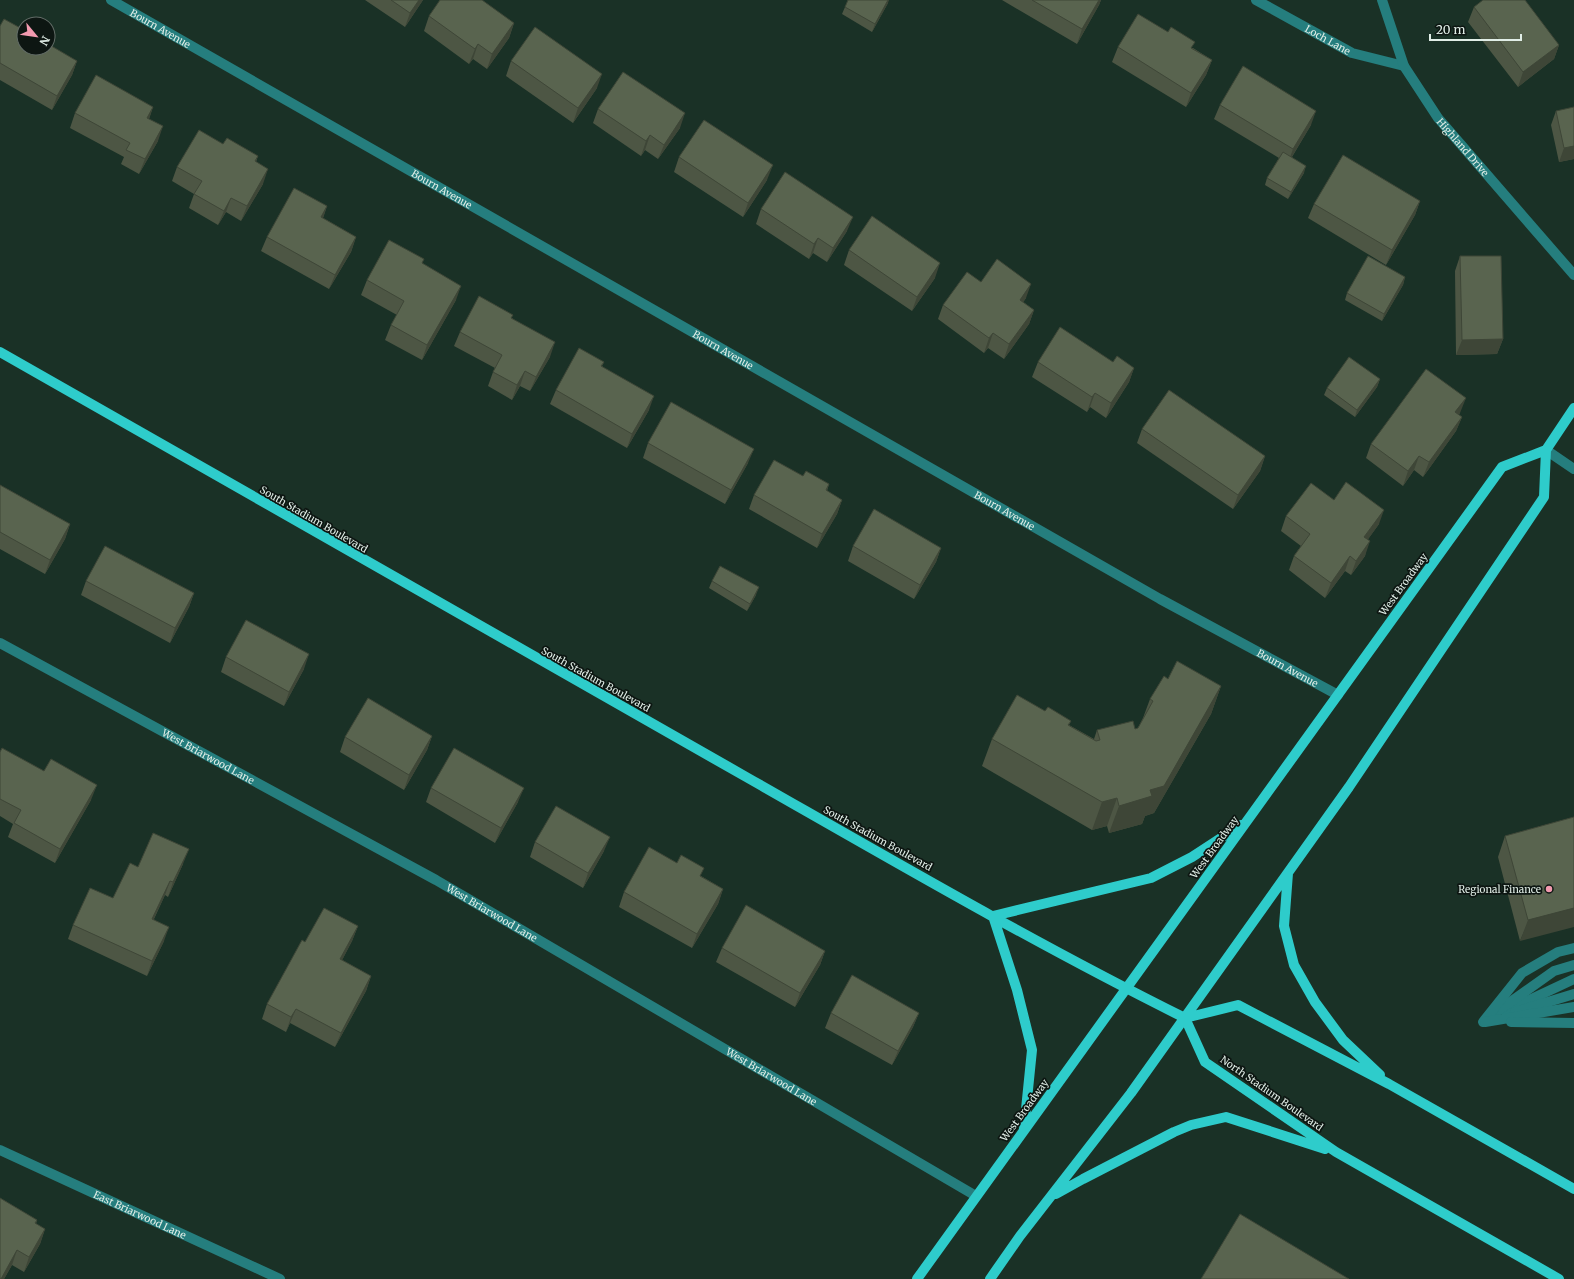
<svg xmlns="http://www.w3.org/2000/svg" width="1574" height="1279" viewBox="0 0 1574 1279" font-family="Merriweather,serif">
	<rect width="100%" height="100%" fill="#1a3126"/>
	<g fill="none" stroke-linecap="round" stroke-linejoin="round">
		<g stroke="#257e7e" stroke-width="10">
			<path id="s1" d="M111,0L1160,599L1338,695"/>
			<path id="s2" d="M1256,0L1352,53L1404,66"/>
			<path id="s3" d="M1382,0L1404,66L1438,118L1574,275"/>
			<path d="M1546,450L1574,469"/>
			<path id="s4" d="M0,643L436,880L976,1196"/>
			<path d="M1506,1011L1574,979"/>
			<path d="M1515,1012L1574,994"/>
			<path d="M1492,1015L1554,971L1574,965"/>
			<path d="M1483,1022L1522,973L1558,952L1574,948"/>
			<path d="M1485,1022L1574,1007"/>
			<path d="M1511,1022L1574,1023"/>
			<path id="s5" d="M0,1150L280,1279"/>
		</g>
		<path stroke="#2ecccb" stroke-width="10" d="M0,352C249,495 498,638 748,778C892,860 1036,944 1185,1018
			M1288,873L1284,926L1294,965L1315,1002L1343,1040L1380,1075
			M993,916L1151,878L1192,857L1241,825
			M993,916L1017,990L1032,1050L1024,1129
			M1185,1018L1205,1062L1336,1152L1559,1279
			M1185,1018L1238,1005L1389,1084L1574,1189
			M1056,1194L1083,1179L1174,1132L1191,1125L1226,1117L1325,1149
			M917,1279L1502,467L1546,450
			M990,1279L1020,1236L1131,1093L1349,787L1441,650L1544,497L1546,450L1574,408"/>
	</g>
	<path fill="#4d5644" d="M365,0H423L405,27Z
		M1002,0H1101L1099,5L1077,44Z
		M888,3L872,32L842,14L845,7Z
		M1474,7L1559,45L1554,59L1518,87L1468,22Z
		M429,16L514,23L509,38L487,69L473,59L469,64L424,31Z
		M0,26L77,61L72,75L52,110L0,80Z
		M1118,47L1193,48L1212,60L1206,75L1186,107L1112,62Z
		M511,61L597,88L573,123L506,76Z
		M1220,105L1311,125L1292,157L1304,173L1288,199L1265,185L1267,178L1279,158L1214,119Z
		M153,107L149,119L158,141L139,174L121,164L124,157L70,128L75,113Z
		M598,109L680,128L658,159L645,150L641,156L593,123Z
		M1556,111L1574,159L1559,162L1551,125Z
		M223,144L258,156L256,162L263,184L241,221L226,212L218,225L189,208L194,194L172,181L177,167Z
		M679,157L767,180L743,217L674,172Z
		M1420,201L1415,215L1386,265L1308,218L1314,204Z
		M327,206L323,218L356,237L351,252L329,289L261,251L267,237Z
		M761,209L847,231L827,262L813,253L809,259L756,224Z
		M849,250L935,278L912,311L844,265Z
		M1460,256L1503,339L1497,354L1456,355L1455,271Z
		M422,264L456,300L422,360L385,340L391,325L397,315L361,295L367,280Z
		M1405,277L1403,285L1382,321L1345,300L1347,293Z
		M981,282L1026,298L1023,302L1034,310L1029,324L1004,359L988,348L984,353L938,319L943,305Z
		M512,318L550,357L530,391L520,386L512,400L488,386L493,372L495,368L454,346L460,332Z
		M604,362L602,366L649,410L627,448L550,404L556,390Z
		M1038,362H1113L1134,368L1129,382L1106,418L1090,407L1087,412L1032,377Z
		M1380,379L1377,387L1355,417L1324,395L1327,388Z
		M1460,413L1459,415L1462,417L1456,431L1423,477L1414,470L1403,486L1366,458L1371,444Z
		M1142,429L1265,456L1260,471L1233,509L1137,443Z
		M648,443L748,463L725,504L643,458Z
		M803,476L829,484L827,491L842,500L837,514L817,548L749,509L754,495Z
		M0,485L70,524L65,539L45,574L0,549Z
		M1334,500L1379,524L1368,539L1365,556L1351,575L1345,571L1325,598L1289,570L1294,556L1301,546L1281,531L1286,516Z
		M853,546L941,548L936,562L914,599L848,561Z
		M86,581L194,593L189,607L170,643L81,595Z
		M712,581L756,595L747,611L709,588Z
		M226,657L304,669L284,706L221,672Z
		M1168,679L1221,686L1211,714L1154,813L1145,816L1142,824L1109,833L1107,826L1092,830L982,766L992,739L1045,711L1071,721L1069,725L1094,739L1097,730L1135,729L1138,728L1143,718L1150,699Z
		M432,736L427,750L404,790L340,752L345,737Z
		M0,752L91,800L55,863L8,837L13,824L0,816Z
		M431,788L518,802L495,843L426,802Z
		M1574,817L1520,941L1498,857L1505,836Z
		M535,842L604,851L583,888L530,857Z
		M183,864L168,897L165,895L154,919L164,941L147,976L68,939L73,925L113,898L138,867Z
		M701,876L723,889L718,904L692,948L619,907L624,892Z
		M358,926L352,941L342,960L371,976L366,991L335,1047L290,1023L286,1032L262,1019L267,1004L305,942Z
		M722,948L825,951L820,965L795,1007L716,962Z
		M831,1013H919L913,1027L892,1065L825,1028Z
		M0,1198L37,1220L36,1224L45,1229L40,1244L24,1272L12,1265L4,1279H0Z"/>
	<path fill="#3e4637" d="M419,0H423L405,27L410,13Z
		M888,0H889L888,3L872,32L875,24Z
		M1099,0H1101L1099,5L1077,44L1082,29Z
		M514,23L509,38L487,69L492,54Z
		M478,44L473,59L469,64L475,49Z
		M1559,45L1554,59L1518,87L1523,72Z
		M1212,60L1206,75L1186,107L1191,93Z
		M77,61L72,75L52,110L57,96Z
		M602,74L597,88L573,123L578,108Z
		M153,107L148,122L147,118Z
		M1316,111L1311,125L1288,163L1293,149Z
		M685,113L680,128L658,159L664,145Z
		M163,126L158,141L139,174L145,159Z
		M650,135L645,150L641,156L646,141Z
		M1574,146V159L1559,162L1564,148Z
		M773,165L767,180L743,217L748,203Z
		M1306,166L1304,173L1288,199L1291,192Z
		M268,169L263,184L241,221L247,206Z
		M231,198L226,212L218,225L224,211Z
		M1420,201L1415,215L1386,265L1392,250Z
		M327,206L322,221L321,217Z
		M853,217L847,231L827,262L833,248Z
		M356,237L351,252L329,289L335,275Z
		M818,238L813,253L809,259L814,244Z
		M940,263L935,278L912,311L917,297Z
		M1405,277L1403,285L1382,321L1384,314Z
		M1031,284L1026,298L1015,315L1020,300Z
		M461,286L456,300L422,360L427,345Z
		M1034,310L1029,324L1004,359L1009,344Z
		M993,333L988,348L984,353L989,338Z
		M1503,339L1497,354L1456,355L1462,340Z
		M555,342L550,357L530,391L536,377Z
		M1134,368L1129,382L1106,418L1111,403Z
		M525,371L520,386L512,400L517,385Z
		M1380,379L1377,387L1355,417L1357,410Z
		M1095,393L1090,407L1087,412L1092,397Z
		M654,396L649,410L627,448L632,434Z
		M1466,398L1460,413L1450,426L1455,412Z
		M1462,417L1456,431L1423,477L1429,462Z
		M754,449L748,463L725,504L731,490Z
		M1265,456L1260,471L1233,509L1238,495Z
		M1419,456L1414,470L1403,486L1408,471Z
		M842,500L837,514L817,548L822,534Z
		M1384,510L1379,524L1359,552L1364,537Z
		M70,524L65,539L45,574L50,560Z
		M1370,541L1365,556L1351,575L1356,561Z
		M941,548L936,562L914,599L920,585Z
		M1350,556L1345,571L1325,598L1331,583Z
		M759,587L756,595L747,611L750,604Z
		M194,593L189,607L170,643L175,628Z
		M309,654L304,669L284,706L289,692Z
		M1221,686L1211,714L1154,813L1145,816L1142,824L1109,833L1119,806L1150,790Z
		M432,736L427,750L404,790L409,775Z
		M97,785L91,800L55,863L60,849Z
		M524,788L518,802L495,843L501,828Z
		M1117,798L1107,826L1092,830L1102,802Z
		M610,837L604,851L583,888L588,873Z
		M189,849L183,864L168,897L173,882Z
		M170,881L165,895L147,933L152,919Z
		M723,889L718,904L692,948L697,934Z
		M1574,908V927L1520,941L1528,920Z
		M358,926L352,941L335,974L340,959Z
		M169,927L164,941L147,976L152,961Z
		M825,951L820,965L795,1007L800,993Z
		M371,976L366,991L335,1047L341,1033Z
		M296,1009L290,1023L286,1032L291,1017Z
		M919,1013L913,1027L892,1065L898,1051Z
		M45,1229L40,1244L24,1272L29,1257Z
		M17,1250L12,1265L4,1279H1Z"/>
	<path fill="#59644f" stroke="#3e4637" d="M391,0H419L410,13Z
		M440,0H482L514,23L492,54L478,44L475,49L429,16Z
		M848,0H888L875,24L845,7Z
		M1032,0H1099L1082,29Z
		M1483,0H1525L1559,45L1523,72L1474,7Z
		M1138,14L1168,32L1171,27L1195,42L1191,48L1212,60L1191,93L1118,47Z
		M4,19L24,30V48H48V44L77,61L57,96L0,63V26Z
		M535,27L602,74L578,108L511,61Z
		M1243,66L1316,111L1293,149L1220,105Z
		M623,72L685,113L664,145L650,135L646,141L598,109Z
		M96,75L153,107L147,118L163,126L145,159L126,150L130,143L75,113Z
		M1574,107V146L1564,148L1556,111Z
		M704,120L773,165L748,203L679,157Z
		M199,130L223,144L227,138L258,156L255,161L268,169L247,206L231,198L224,211L194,194L202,181L177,167Z
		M1283,152L1306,166L1291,192L1267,178Z
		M1343,155L1420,201L1392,250L1314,204Z
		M785,172L853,217L833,248L818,238L814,244L761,209Z
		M294,188L327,206L321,217L356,237L335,275L267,237Z
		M872,216L940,263L917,297L849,250Z
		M389,240L424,259L422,263L461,286L427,345L391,325L404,301L367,280Z
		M1368,256L1405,277L1384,314L1347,293Z
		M1460,256H1501L1503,339L1462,340Z
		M997,259L1031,284L1020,300L1034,310L1009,344L993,333L989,338L943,305L967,272L981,282Z
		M479,296L513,315L511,318L555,342L536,377L525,371L517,385L493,372L502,355L460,332Z
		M1060,327L1113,362L1117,356L1134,368L1111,403L1095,393L1092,397L1038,362Z
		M579,348L604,362L601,366L654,396L632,434L556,390Z
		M1349,357L1380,379L1357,410L1327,388Z
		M1426,369L1466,398L1455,412L1462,417L1429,462L1419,456L1408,471L1371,444Z
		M1169,390L1265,456L1238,495L1142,429Z
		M671,402L754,449L731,490L648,443Z
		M774,460L803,476L806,471L829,484L826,490L842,500L822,534L754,495Z
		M1346,482L1384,510L1364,537L1370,541L1356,561L1350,556L1331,583L1294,556L1310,534L1286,516L1311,483L1334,500Z
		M0,485L70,524L50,560L0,532Z
		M874,509L941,548L920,585L853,546Z
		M105,546L194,593L175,628L86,581Z
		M720,566L759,587L750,604L712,581Z
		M246,620L309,654L289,692L226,657Z
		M1177,661L1221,686L1164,786L1150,790L1152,796L1119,806L1117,798L1102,802L992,739L1017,695L1045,711L1048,707L1071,721L1068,725L1096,741L1100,740L1097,730L1133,721L1135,729L1138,728L1153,701L1150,699L1164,676L1168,679Z
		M368,698L432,736L409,775L345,737Z
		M2,748L44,771L51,759L97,785L60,849L14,823L21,810L0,799V752Z
		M454,748L524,788L501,828L431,788Z
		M556,806L610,837L588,873L535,842Z
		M1574,817V908L1528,920L1505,836Z
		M153,833L189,849L173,882L170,881L152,919L169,927L152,961L73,925L90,888L113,898L130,863L138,867Z
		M649,847L677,863L681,855L704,868L700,876L723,889L697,934L624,892Z
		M746,905L825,951L800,993L722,948Z
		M324,908L358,926L340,959L371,976L341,1033L296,1009L291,1017L267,1004L302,940L305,942Z
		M852,975L919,1013L898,1051L831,1013Z
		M0,1198L37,1220L35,1223L45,1229L29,1257L17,1250L1,1279H0Z
		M1240,1214L1349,1279H1201Z"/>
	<circle fill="#f29aaf" stroke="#0d1612" stroke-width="1.5" cx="1549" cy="889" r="4"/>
	<g text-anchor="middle" stroke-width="3.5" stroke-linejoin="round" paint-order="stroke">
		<g font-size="10" fill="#e1eee7" stroke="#0d1612">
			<text dy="4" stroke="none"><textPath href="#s1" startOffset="57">Bourn Avenue</textPath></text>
			<text dy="4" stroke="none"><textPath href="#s2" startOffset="82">Loch Lane</textPath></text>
			<text dy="4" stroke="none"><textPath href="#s3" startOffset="170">Highland Drive</textPath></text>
			<text dy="4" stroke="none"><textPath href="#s1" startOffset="381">Bourn Avenue</textPath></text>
			<text dy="4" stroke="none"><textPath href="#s1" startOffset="705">Bourn Avenue</textPath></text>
			<text dy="4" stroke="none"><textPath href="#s1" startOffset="1029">Bourn Avenue</textPath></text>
			<text transform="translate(314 519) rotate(30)" y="4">South Stadium Boulevard</text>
			<text transform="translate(1403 584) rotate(-54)" y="4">West Broadway</text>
			<text dy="4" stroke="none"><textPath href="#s1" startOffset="1353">Bourn Avenue</textPath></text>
			<text transform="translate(596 679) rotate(29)" y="4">South Stadium Boulevard</text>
			<text dy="4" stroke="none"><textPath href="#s4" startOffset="237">West Briarwood Lane</textPath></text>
			<text transform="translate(878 838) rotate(29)" y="4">South Stadium Boulevard</text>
			<text transform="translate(1214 847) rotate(-54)" y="4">West Broadway</text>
			<text dy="4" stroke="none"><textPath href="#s4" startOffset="561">West Briarwood Lane</textPath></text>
			<text dy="4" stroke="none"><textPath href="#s4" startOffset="885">West Briarwood Lane</textPath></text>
			<text transform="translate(1272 1093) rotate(35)" y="4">North Stadium Boulevard</text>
			<text transform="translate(1024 1110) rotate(-54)" y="4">West Broadway</text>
			<text dy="4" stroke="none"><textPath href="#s5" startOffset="154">East Briarwood Lane</textPath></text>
		</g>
		<g font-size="10" fill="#e1eee7" stroke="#0d1612" text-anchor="end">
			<text x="1541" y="893">Regional Finance</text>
		</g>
	</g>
	<g transform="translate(36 36) rotate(119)"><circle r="19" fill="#0d1612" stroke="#626c67"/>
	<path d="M0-3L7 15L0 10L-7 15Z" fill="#f29aaf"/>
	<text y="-6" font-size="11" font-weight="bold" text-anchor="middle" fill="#e1eee7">N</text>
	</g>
	<path d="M1430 34v6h91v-6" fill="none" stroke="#e1eee7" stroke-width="2"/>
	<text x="1436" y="34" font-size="12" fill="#e1eee7" stroke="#0d1612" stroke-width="3" paint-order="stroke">20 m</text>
</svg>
